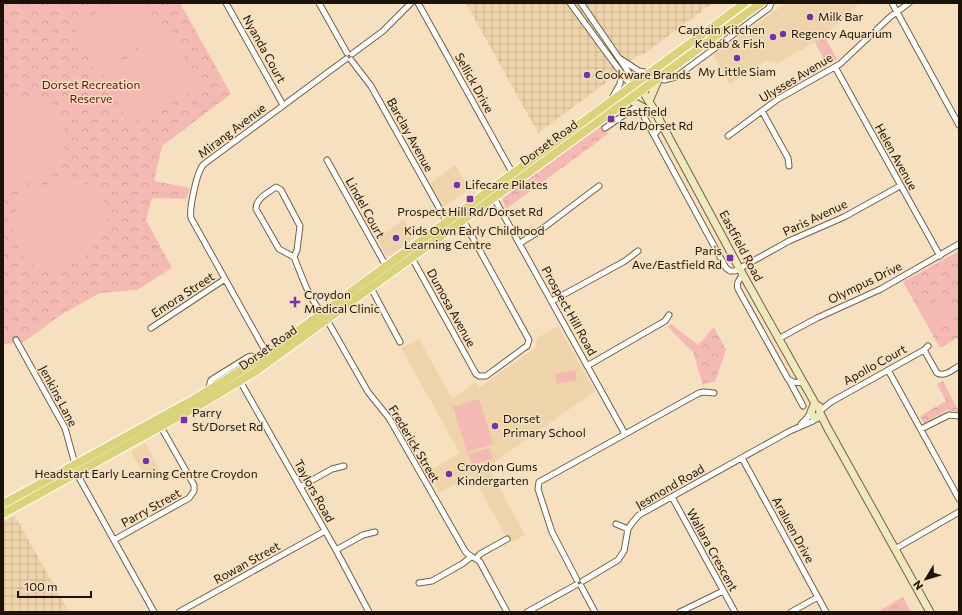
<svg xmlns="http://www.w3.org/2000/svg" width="962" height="615" viewBox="0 0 962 615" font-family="Commissioner,sans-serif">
	<defs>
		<pattern id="industrial-grid" width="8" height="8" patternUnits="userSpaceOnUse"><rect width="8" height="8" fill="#eed3ab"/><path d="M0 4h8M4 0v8" fill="none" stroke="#ccb492"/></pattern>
		<pattern id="park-crowns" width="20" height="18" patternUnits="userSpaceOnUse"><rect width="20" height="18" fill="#f5b9b3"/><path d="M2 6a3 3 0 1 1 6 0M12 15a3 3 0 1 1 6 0" fill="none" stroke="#d19e98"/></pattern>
	</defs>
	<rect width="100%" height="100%" fill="#f6e0bf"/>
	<path fill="#eed3ab" d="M786,3H860L824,36L815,42L778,63L768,61L764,62L730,84L713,55Z
		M455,165L469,189L442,208L429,184Z
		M404,219L414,238L390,256L386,255L377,239Z
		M558,326L595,391L488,467L525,535L510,543L472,475L439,493L427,472L460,453L401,348L419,339L452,399L475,382L479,388L535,348L537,338Z
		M145,443L160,471L146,479L131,451Z"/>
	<path fill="url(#industrial-grid)" d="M466,3H713L641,56L638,55L611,75V79L538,133Z
		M15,516L35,552L69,612H3V522Z"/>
	<path fill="url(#park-crowns)" d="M3,3H180L231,94L162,146L154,181L190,188L186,199L152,198L146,220L172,268L137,290L100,293L59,316L24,342L3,344Z
		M824,36L837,59L827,65L815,42Z
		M602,125L608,134L506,209L502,198Z
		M959,251V337L940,348L903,282Z
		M671,324L698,345L714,327L726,350L715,382L707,383L703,385L693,352L668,327Z
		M943,381L959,412L947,410L924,424L920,416L946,401L937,384Z
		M903,597L911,612H877Z"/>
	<path fill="#f5b9b3" d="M116,3H143L160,36L95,69L73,25Z
		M173,34L201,86L130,124L102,72Z
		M26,97L42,101L56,112L65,127L64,148L57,165L40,178L8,190L3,189V100L9,98Z
		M68,177L93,187L105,204L108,229L83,259L54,271L36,268L20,254L13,232L14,214L26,197L42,186Z
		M942,298L955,321L933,332L920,310Z
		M575,370L577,380L557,384L555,374Z
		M479,399L493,444L467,452L453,407Z
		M490,448L493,459L472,465L469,454Z"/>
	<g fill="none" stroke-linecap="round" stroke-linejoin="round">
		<g stroke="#736043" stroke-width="7">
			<path id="minor" d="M226,3L283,105
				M319,3L347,53
				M418,3L513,174
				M570,3L631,86
				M581,3L636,83
				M892,3L959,125
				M352,54L383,31L411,3
				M619,58L639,71L649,73
				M351,60L371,86L447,222
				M835,67L940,256
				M660,76L664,80L676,77L769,8L771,3
				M611,100L620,84L621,74
				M762,111L788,158L789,166
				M605,128L634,108L637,109L642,113L726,268L730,271H735L789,241L844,217L900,186
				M654,135L662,125
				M728,136L778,99L840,64L890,17L909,3
				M327,160L386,266
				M494,198L625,434
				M520,243L538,232L599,186
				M294,257L297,250L300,226L281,190L276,187C268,193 256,198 256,209L279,249L294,257C302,276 308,297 322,313
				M412,258L476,374L479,376H486L524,348L527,346L529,340L463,220
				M743,275C739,279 736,284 738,289L788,379L793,382L803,383
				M371,288L400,342
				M552,301L625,261L638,251
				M327,320L368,392L389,418L465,551C469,557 475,557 480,562L507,612
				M151,328L225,279
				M778,339L817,318L881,289L959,244
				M16,340L65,428L75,464
				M924,350L937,373C945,377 952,370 959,366
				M267,354L191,218C189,209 197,170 204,164L346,59
				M587,366L665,321L669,315
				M888,370L959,499
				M789,380L803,406
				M240,381L336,550L369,612
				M208,391L211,380L248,357L251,356L258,360
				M821,410L831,402L924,350L928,346
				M801,424L807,418L811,412
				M921,429L949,415L959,416
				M742,458L826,612
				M77,474L154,612
				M300,487L332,469L344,466
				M672,497L735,612
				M616,524L628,529
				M114,540L189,498L194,491V485L161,427
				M895,549L959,512
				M336,550L363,535L375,532
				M476,559L480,554L507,539
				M577,580L552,532L538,489L539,482L699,393L704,392L714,393
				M583,581L618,560L624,551L628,529L632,523L639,515L790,431L813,421L816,418
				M419,583L432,581L462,564L471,557
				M581,586L595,612
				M179,612L325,531
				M527,612L576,585
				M680,612L723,591
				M791,612L818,597"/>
		</g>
		<g stroke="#736043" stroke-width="9">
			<path id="secondary" d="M642,90L653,108L743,275L816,405
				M630,100L653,113
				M649,101L659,78
				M820,413L817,418L813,417L811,412L814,405H816L819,406L820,413L827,427L930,612"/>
		</g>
		<g stroke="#fff" stroke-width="10">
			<path id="primary" d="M3,504L196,398L258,360L745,3
				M3,514L205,402L255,372L761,3"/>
		</g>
		<use href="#minor" stroke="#fff" stroke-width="5"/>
		<use href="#secondary" stroke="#ede9bc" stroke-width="7"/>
		<use href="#primary" stroke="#dbd37a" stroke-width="8"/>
	</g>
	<g fill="#7334a9" stroke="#f6e0bf" stroke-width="1.5">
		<circle cx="810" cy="17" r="4"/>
		<circle cx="783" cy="34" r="4"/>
		<circle cx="773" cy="37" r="4"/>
		<circle cx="737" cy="58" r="4"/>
		<circle cx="587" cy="75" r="4"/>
		<rect x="607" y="115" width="8" height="8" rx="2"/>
		<circle cx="457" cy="185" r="4"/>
		<rect x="466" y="195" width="8" height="8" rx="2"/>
		<circle cx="396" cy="238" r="4"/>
		<rect x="726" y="254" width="8" height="8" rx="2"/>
		<path d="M293 296h4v4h4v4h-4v4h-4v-4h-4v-4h4z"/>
		<rect x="180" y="416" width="8" height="8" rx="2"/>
		<circle cx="495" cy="426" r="4"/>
		<circle cx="146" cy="461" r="4"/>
		<circle cx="449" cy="474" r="4"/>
	</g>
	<g text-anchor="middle" stroke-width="3" stroke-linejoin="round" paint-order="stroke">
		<g font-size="12" fill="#1b1307" stroke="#f6e0bf" text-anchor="start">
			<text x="818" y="21">Milk Bar</text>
			<text x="765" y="34" text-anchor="end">Captain Kitchen<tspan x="765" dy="14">Kebab &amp; Fish</tspan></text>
			<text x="791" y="38">Regency Aquarium</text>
			<text x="737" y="76" text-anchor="middle">My Little Siam</text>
			<text x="595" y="79">Cookware Brands</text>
			<text x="619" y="116">Eastfield<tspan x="619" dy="14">Rd/Dorset Rd</tspan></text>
			<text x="465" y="189">Lifecare Pilates</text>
			<text x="470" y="216" text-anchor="middle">Prospect Hill Rd/Dorset Rd</text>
			<text x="404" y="235">Kids Own Early Childhood<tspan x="404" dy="14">Learning Centre</tspan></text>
			<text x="722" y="255" text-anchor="end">Paris<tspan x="722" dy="14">Ave/Eastfield Rd</tspan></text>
			<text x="304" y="299">Croydon<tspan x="304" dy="14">Medical Clinic</tspan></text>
			<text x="192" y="417">Parry<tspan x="192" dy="14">St/Dorset Rd</tspan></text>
			<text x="503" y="423">Dorset<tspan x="503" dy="14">Primary School</tspan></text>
			<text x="457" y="471">Croydon Gums<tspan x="457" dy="14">Kindergarten</tspan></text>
			<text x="146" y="478" text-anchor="middle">Headstart Early Learning Centre Croydon</text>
		</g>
		<g font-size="12" fill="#1b1307" stroke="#f6e0bf">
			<text transform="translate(264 49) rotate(61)" y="4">Nyanda Court</text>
			<text transform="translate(796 78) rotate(-31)" y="4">Ulysses Avenue</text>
			<text transform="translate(474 83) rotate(61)" y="4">Sellick Drive</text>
			<text transform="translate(232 131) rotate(-37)" y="4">Mirang Avenue</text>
			<text transform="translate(410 135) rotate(61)" y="4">Barclay Avenue</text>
			<text transform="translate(549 143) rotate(-36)" y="4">Dorset Road</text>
			<text transform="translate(896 157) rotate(61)" y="4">Helen Avenue</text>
			<text transform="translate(365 208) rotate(61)" y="4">Lindel Court</text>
			<text transform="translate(815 218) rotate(-25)" y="4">Paris Avenue</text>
			<text transform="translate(741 246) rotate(62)" y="4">Eastfield Road</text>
			<text transform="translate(865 283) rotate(-26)" y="4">Olympus Drive</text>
			<text transform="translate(183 295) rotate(-33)" y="4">Emora Street</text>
			<text transform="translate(451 308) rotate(61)" y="4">Dumosa Avenue</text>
			<text transform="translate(569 311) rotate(61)" y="4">Prospect Hill Road</text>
			<text transform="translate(268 348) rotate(-35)" y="4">Dorset Road</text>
			<text transform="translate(875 365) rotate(-29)" y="4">Apollo Court</text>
			<text transform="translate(58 396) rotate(62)" y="4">Jenkins Lane</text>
			<text transform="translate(414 444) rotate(59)" y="4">Frederick Street</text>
			<text transform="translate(670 487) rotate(-30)" y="4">Jesmond Road</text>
			<text transform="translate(314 491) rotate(61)" y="4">Taylors Road</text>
			<text transform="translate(151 508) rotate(-29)" y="4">Parry Street</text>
			<text transform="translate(793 530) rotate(61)" y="4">Araluen Drive</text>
			<text transform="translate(712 550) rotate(61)" y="4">Wallara Crescent</text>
			<text transform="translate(247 563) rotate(-29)" y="4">Rowan Street</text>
		</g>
		<g font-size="12" fill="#700812" stroke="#f6e0bf">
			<text x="91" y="89">Dorset Recreation<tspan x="91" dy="14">Reserve</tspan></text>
		</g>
	</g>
	<rect width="962" height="615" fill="none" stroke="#1b1307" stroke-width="8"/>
	<g transform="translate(926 579) rotate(232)" stroke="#f6e0bf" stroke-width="3" paint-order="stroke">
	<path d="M0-3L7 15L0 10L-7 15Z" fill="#1b1307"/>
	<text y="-6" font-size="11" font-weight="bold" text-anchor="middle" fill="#1b1307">N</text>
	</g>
	<path d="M18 591v6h73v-6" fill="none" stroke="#1b1307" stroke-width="2"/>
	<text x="24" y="591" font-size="12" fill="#1b1307" stroke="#f6e0bf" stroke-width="3" paint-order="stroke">100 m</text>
</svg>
